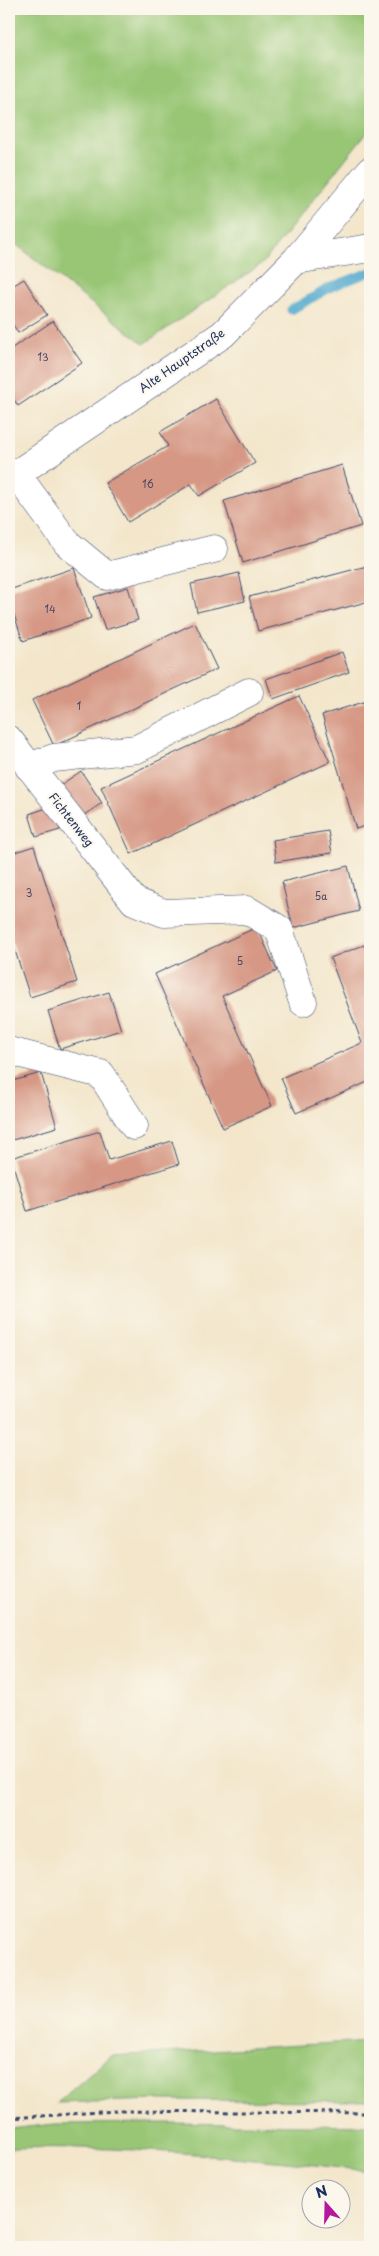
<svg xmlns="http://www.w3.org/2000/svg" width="379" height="2256" viewBox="0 0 379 2256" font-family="'Playpen Sans',sans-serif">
	<rect width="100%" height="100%" fill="#fbf7ec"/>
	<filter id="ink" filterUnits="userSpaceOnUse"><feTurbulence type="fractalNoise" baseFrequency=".02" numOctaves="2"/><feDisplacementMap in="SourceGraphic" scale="10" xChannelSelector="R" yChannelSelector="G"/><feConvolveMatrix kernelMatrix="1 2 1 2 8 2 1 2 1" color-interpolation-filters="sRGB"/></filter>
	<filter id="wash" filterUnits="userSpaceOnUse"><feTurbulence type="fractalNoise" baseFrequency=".0096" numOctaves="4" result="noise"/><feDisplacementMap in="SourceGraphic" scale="20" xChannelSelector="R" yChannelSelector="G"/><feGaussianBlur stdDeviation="1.12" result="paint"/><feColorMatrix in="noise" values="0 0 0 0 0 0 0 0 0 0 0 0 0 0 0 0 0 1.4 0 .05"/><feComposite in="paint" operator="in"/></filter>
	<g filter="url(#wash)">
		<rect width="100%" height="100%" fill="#f3e6cb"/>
		<path fill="#98c674" stroke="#5a7a69" d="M9,9H370V128L263,263L144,344L9,239Z
			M370,2041V2101L160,2100L57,2103L111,2056Z
			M170,2123L370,2126V2171C253,2158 126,2145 9,2148V2129L55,2124Z"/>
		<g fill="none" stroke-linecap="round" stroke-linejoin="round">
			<path stroke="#50a8cd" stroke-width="9" d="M291,310L331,287L370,272"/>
		</g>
		<g id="blocks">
			<path fill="#d69784" d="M24,279L47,315L18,333L9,318V288Z
				M53,321L82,363L18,406L9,392V350Z
				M216,399L255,463L199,496L191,484L128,522L105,483L168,446L160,432Z
				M342,465L361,526L243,563L224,501Z
				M367,566L370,579V601L258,631L249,597Z
				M74,568L91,618L23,641L9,600V590Z
				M239,573L245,601L197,612L191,584Z
				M128,587L138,620L105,630L94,597Z
				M195,623L217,669L54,746L32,700Z
				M342,652L349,672L273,699L266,679Z
				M299,696L330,762L131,854L101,787Z
				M370,700V824L356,829L322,715Z
				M81,771L102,803L78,819L56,788Z
				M53,806L60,830L36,837L29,814Z
				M328,831L332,853L276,862L273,840Z
				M34,846L77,982L30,997L9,932V854Z
				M348,866L359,911L293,928L282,882Z
				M257,927L277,971L222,996L272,1106L223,1128L155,974Z
				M364,945L370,962V1081L296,1113L281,1078L362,1043L330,958Z
				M109,992L121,1030L60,1049L48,1011Z
				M41,1073L57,1127L9,1141V1082Z
				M100,1131L109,1160L172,1141L179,1164L27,1211L11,1158Z"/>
		</g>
	</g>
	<g filter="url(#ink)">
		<use href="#blocks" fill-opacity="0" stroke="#3b4a6e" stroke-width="1"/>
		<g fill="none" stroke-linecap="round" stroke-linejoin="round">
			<g stroke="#3b4a6e" stroke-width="29">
				<path id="minor" d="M296,260L370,248
					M17,475L67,543L107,576L214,549
					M9,479L223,334L296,260L370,171
					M9,740L134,901L164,913L247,910L279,929L303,1002
					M29,767L54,758L137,749L249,692
					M9,1051L101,1074L134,1126"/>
			</g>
			<path stroke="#3b4a6e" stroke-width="3" stroke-dasharray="4 4" stroke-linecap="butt" d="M9,2118L117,2111L370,2113"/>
			<use href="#minor" stroke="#fff" stroke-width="28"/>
		</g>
	</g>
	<g text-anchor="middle" stroke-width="4" stroke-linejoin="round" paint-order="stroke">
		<g font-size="10" fill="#4a4968">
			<text x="43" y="361">13</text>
			<text x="148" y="488">16</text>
			<text x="50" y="613">14</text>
			<text x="79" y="710">1</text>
			<text x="29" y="897">3</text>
			<text x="321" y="900">5a</text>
			<text x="240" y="965">5</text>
		</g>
		<g font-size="12" fill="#1b2f5e" stroke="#fbf7ec">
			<text transform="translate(182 361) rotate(-35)" y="4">Alte Hauptstraße</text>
			<text transform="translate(71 820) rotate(52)" y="4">Fichtenweg</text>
		</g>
	</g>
	<rect width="379" height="2256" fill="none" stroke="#fbf7ec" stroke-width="30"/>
	<g transform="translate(326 2204) rotate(340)"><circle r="24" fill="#fbf7ec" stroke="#a1a7b3"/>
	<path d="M0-4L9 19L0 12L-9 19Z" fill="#b5179e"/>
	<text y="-8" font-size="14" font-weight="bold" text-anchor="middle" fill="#1b2f5e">N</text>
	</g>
</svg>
